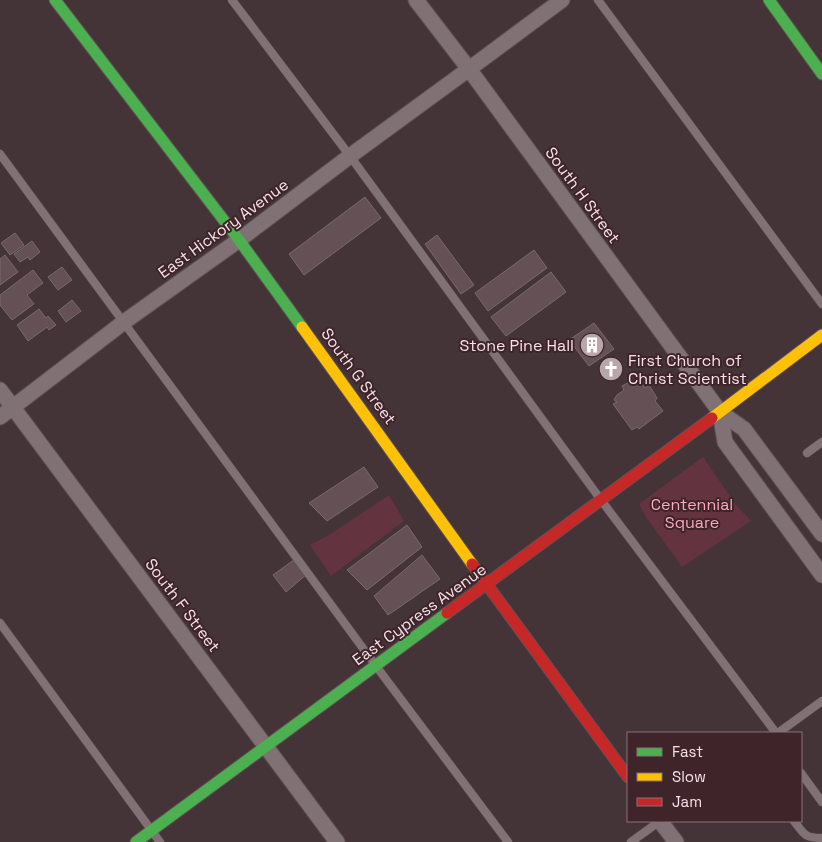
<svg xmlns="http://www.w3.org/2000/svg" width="822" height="842" viewBox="0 0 822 842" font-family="'Space Grotesk',sans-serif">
	<rect width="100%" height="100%" fill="#443438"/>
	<path fill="#643340" d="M703,457L736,505L751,521L682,567L646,517L639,504Z
		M389,495L404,521L331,576L310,545L329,535Z"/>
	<path fill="#655056" stroke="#77696d" d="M365,197L381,218L304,275L289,254Z
		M15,233L24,245L10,255L1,243Z
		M437,235L474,285L461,294L425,244Z
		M32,241L40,252L30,260L28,257L20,262L14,254Z
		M534,250L547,268L488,311L475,293Z
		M5,255L18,272L0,285V259Z
		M62,267L72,280L58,290L48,277Z
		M33,270L43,283L27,295L34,304L12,320L0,305V295Z
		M551,272L566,292L506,336L491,317Z
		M72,300L81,311L66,322L58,311Z
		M39,309L46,318L48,316L56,325L49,330L47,327L28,341L17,325Z
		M594,323L614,349L589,366L569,340Z
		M639,379L645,388L649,385L657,398L655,401L663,411L639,429L637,427L632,430L613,404L617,402L614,400L617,395L624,390L622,386L631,381L633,384Z
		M364,467L378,487L327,521L309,503Z
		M407,525L422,547L367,590L347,570Z
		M422,555L440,579L388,615L374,596Z
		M295,559L307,574L286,592L273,575Z"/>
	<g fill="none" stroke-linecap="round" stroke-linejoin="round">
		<g stroke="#5f5054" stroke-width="9">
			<path id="lane" d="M232,0L350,156L601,500L776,733
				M598,0L822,304
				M0,154L376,666L508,842
				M807,453L822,442
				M0,623L160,842
				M778,733L822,701
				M801,773L822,802
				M794,821C804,834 804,838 822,838
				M631,842L660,821"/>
		</g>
		<g stroke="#5f5054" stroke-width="17">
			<path id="street" d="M416,0L469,69L720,412L744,429L822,534
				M0,390L337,842
				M720,412L725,442L822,575
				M0,417L124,322L239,240L350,156L469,69L562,0
				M660,821L676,842"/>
		</g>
		<g stroke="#5f5054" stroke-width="13">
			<path id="fast" d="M55,0L239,240L302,327
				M769,0L822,74
				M136,842L447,613"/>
		</g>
		<g stroke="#5f5054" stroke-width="13">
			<path id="slow" d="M302,327L472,564
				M712,418L822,335"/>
		</g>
		<g stroke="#5f5054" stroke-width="13">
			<path id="jam" d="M472,564L628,777
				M447,613L712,418"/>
		</g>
		<use href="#lane" stroke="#807274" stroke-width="8"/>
		<use href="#street" stroke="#807274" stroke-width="15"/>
		<use href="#fast" stroke="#4caf50" stroke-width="11"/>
		<use href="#slow" stroke="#ffc107" stroke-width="11"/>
		<use href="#jam" stroke="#c62828" stroke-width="11"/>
	</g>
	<defs>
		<g id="building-disc" transform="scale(1.25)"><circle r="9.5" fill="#b8a6aa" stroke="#3f242a"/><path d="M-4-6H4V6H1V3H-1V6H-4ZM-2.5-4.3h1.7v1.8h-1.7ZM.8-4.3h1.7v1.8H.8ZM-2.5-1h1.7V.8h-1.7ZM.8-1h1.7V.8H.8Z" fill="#fff"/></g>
		<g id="church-disc" transform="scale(1.25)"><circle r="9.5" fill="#b8a6aa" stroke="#3f242a"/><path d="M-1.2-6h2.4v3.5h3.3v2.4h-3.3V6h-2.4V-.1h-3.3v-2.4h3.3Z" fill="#fff"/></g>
	</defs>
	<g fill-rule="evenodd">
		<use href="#building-disc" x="592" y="345"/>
		<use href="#church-disc" x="611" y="369"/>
	</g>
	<g text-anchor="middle" stroke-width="4" stroke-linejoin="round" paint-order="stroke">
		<g font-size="16" fill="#f6e3e7" stroke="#3f242a">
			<text transform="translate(583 195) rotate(54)" y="6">South H Street</text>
			<text transform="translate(223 228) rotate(-36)" y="6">East Hickory Avenue</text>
			<text transform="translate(359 376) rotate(54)" y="6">South G Street</text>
			<text transform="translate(183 605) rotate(53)" y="6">South F Street</text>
			<text transform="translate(419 614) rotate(-36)" y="6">East Cypress Avenue</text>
		</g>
		<g font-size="16" fill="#f6e3e7" stroke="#3f242a" text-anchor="end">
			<text x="574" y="351">Stone Pine Hall</text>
			<text x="628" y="366" text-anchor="start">First Church of<tspan x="628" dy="18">Christ Scientist</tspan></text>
		</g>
		<g font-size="16" fill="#fca9bd" stroke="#3f242a">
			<text x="692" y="510">Centennial<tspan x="692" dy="18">Square</tspan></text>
		</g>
	</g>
	<rect x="627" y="732" width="175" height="90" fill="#3f242a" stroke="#887076"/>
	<rect x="637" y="748" width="25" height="8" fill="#4caf50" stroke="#887076"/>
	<text x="672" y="757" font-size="15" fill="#f6e3e7">Fast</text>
	<rect x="637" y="773" width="25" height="8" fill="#ffc107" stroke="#887076"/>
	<text x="672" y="782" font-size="15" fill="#f6e3e7">Slow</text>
	<rect x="637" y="798" width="25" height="8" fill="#c62828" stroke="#887076"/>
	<text x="672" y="807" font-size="15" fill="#f6e3e7">Jam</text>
</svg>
